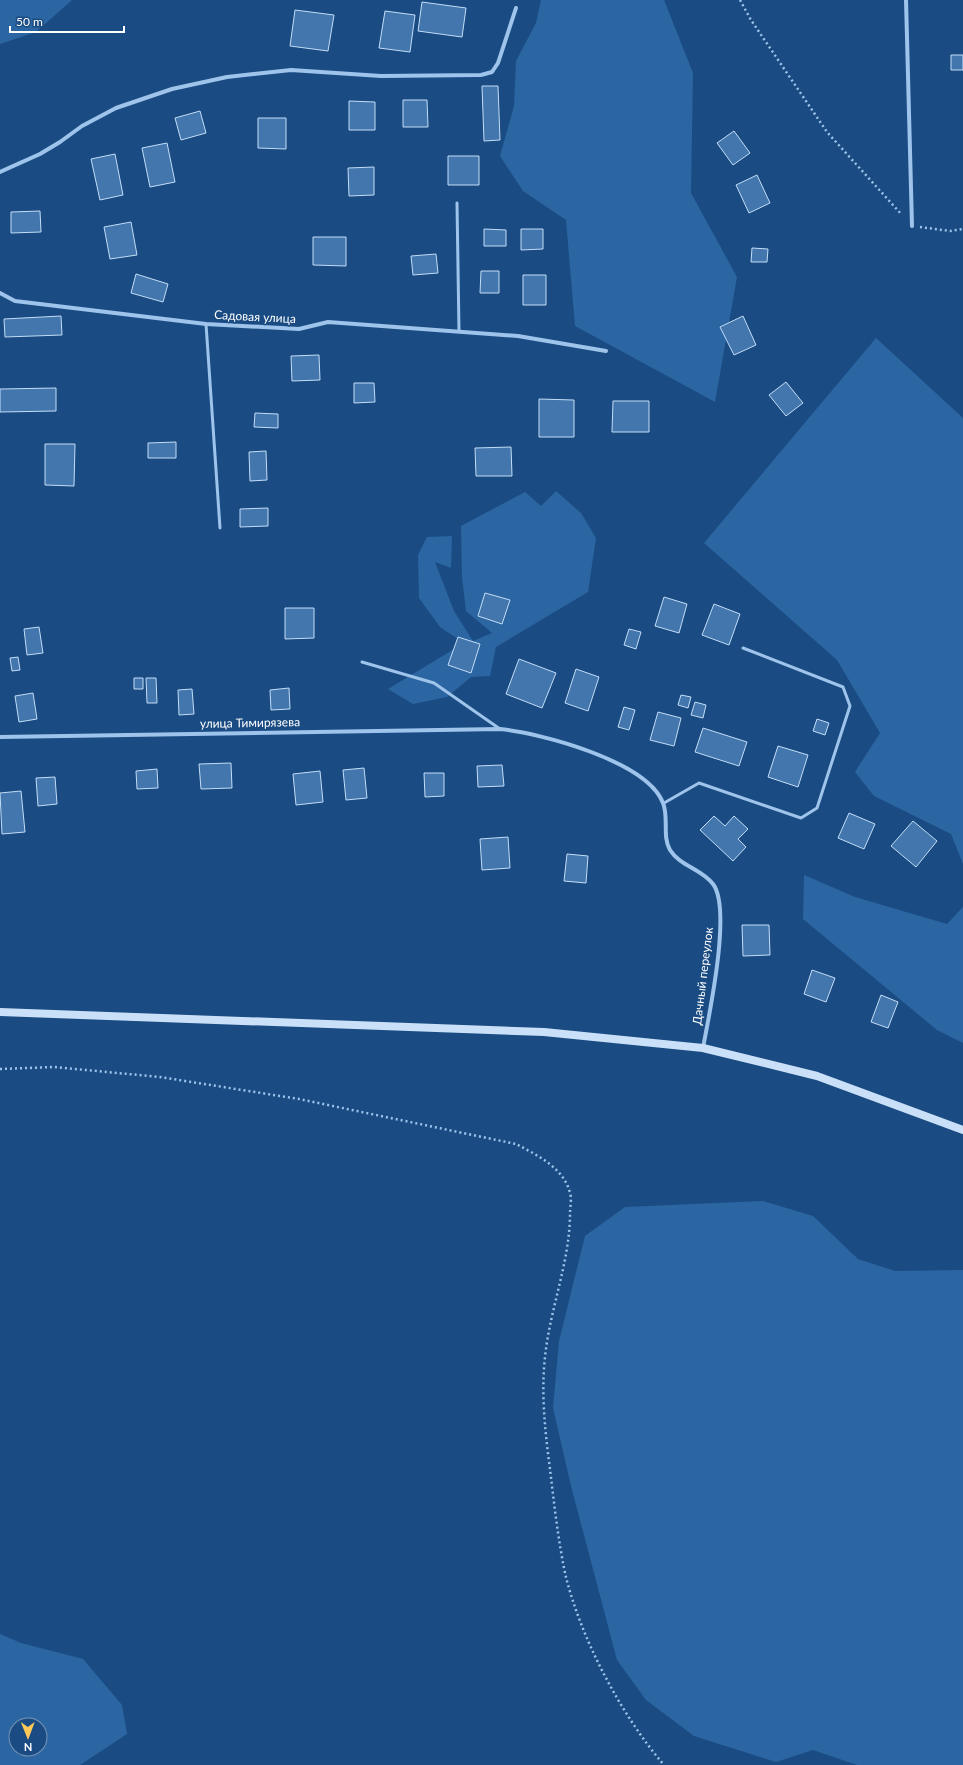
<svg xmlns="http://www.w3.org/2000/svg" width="963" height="1765" viewBox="0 0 963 1765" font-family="Lato,sans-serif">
	<rect width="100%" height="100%" fill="#1a4c83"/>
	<path fill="#2c66a2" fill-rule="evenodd" d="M0,0H72L36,32L0,44Z
		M541,0H664L693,73L691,193L737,277L715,402L575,326L566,220L523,191L500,156L514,106L516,61L536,23Z
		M876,338L963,418V864L951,834L874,796L855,772L880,733L837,660L704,543Z
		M556,491L581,513L596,538L588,592L496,647L490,676L471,677L447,697L413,704L388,689L464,643L440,627L419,598L418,555L427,537L452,536L451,568L435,562L454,611L473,641L492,633L466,611L462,577L461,526L525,492L541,506Z
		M804,875L855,897L947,924L963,907V1043L937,1030L803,919Z
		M763,1201L813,1216L858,1259L895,1271L963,1270V1765H857L813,1750L776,1762L694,1736L646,1700L617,1660L571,1486L553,1408L559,1341L585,1236L625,1207Z
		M0,1634L21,1643L83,1659L122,1705L127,1734L80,1765H0ZM16,1725H40V1749H16Z"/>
	<path fill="#4276ac" stroke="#c3ddf8" d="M422,2L466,8L462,37L418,31Z
		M295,10L334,15L328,51L290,46Z
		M385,11L415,15L410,52L379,48Z
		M951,55H963V70H951Z
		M482,86H498L500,140L484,141Z
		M403,100H427L428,127H403Z
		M349,101L375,102V130H349Z
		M200,111L206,133L181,140L175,118Z
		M258,118H286V149L258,148Z
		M734,131L750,153L733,165L717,143Z
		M167,143L175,182L150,187L142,148Z
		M115,154L123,195L100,200L91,159Z
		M448,156H479V185H448Z
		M374,167V195L349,196L348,168Z
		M757,175L770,203L749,213L736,185Z
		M40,211L41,232L11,233V212Z
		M131,222L137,255L110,259L104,227Z
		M484,229L506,230V246H484Z
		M521,229H543V249L521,250Z
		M313,237H346V266L313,265Z
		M752,248L768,249L767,262H751Z
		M436,254L438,273L413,275L411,256Z
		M481,271H499V293H480Z
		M136,274L168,284L163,302L131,293Z
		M523,275H546V305H523Z
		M61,316L62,335L5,337L4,319Z
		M743,316L756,345L734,355L720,327Z
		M319,355L320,380L292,381L291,356Z
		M786,382L803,403L786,416L769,395Z
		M354,383H374L375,402L354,403Z
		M56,388V411L0,412V389Z
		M539,399L574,400V437H539Z
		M613,401H649V432H612Z
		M255,413L278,414V428L254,427Z
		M176,442V458H148V443Z
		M45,444H75L74,486L45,485Z
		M511,447L512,476H476L475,448Z
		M266,451L267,480L250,481L249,452Z
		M268,508V526L240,527V509Z
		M485,593L510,600L502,624L478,616Z
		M664,597L687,604L679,633L655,626Z
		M714,604L740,614L729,645L702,635Z
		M285,608H314V638L285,639Z
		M39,627L43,653L27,655L24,629Z
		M629,629L641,632L636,649L624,645Z
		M458,637L480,644L471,673L448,665Z
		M18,657L20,670L12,671L10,658Z
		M519,659L556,673L542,708L506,694Z
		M576,669L599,677L588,711L565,703Z
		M134,678H143V689H134Z
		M146,678H156L157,703H147Z
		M289,688L290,709L271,710L270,690Z
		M192,689L194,714L179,715L178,690Z
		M33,693L37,719L19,722L15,696Z
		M681,695L691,697L688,708L678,705Z
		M695,702L706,705L703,718L691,715Z
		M624,707L635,710L629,730L618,727Z
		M658,712L681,718L674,746L650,740Z
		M817,719L829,723L825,735L813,731Z
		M703,728L747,742L739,766L695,752Z
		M778,746L808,755L798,787L768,777Z
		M231,763L232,788L201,789L199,764Z
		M502,765L504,786L478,787L477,766Z
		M364,768L367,798L346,800L343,770Z
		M157,769L158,788L137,789L136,771Z
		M320,771L323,802L296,805L293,774Z
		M424,773H444V796L425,797Z
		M55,777L57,804L38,806L36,778Z
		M21,791L25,832L2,834L0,793Z
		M849,813L875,824L864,849L838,838Z
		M714,816L725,826L734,816L748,829L738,839L746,847L733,861L700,830Z
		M913,821L937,841L916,867L891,846Z
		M508,837L510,868L482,870L480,839Z
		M567,854L588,856L586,883L564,881Z
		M742,925H769L770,955L743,956Z
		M812,970L835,978L826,1002L804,994Z
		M881,995L898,1002L888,1028L871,1022Z"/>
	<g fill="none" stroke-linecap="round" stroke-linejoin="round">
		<path stroke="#9ec4eb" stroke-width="2.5" stroke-dasharray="2 3" stroke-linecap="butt" d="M740,0L751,20L827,132L902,215
			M920,227L950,231L963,229
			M0,1069L54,1067L160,1077L299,1099L516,1144C537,1155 564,1168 570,1193C572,1199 570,1207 570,1213C570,1262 550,1308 545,1357C541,1394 545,1431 550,1469C554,1503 558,1539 565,1573C580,1637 621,1715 664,1765"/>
		<path stroke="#9ec4eb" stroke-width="3" d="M457,203L459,331
			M206,324L220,528
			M362,662L434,683L500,729
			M664,803L699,783L801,818L817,808L850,706L843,687L743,648"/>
		<path stroke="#9ec4eb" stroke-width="4" d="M906,0L912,226
			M0,172L40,154L60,142L82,126L116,108L172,89L227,77L291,70L381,76L481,75L492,72L498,63L516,8
			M0,293L15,301L206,324L299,329L328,322L518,336L606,351
			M0,737L500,729C540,733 647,761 663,803C669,817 662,837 670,850C680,866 702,869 713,884C732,909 709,1015 703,1048"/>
		<path stroke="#cae0f8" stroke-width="8" d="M0,1012L544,1032L703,1048L817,1076L963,1130"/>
	</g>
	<g text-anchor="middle" stroke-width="3" stroke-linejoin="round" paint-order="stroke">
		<g font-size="12" fill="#fff" stroke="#1a4c83">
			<text transform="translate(255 317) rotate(3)" y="4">Садовая улица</text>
			<text transform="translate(250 723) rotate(-1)" y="4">улица Тимирязева</text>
			<text transform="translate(703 976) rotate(-83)" y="4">Дачный переулок</text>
		</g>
	</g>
	<g transform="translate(28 1737) rotate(179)"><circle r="19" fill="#1a4c83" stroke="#7694b5"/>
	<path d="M0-3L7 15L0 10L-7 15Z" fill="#fec859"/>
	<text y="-6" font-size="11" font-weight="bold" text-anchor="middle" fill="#ffffff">N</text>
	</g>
	<path d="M10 26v6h114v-6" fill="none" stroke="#ffffff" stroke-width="2"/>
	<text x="16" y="26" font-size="12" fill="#ffffff" stroke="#1a4c83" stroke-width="3" paint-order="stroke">50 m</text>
</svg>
